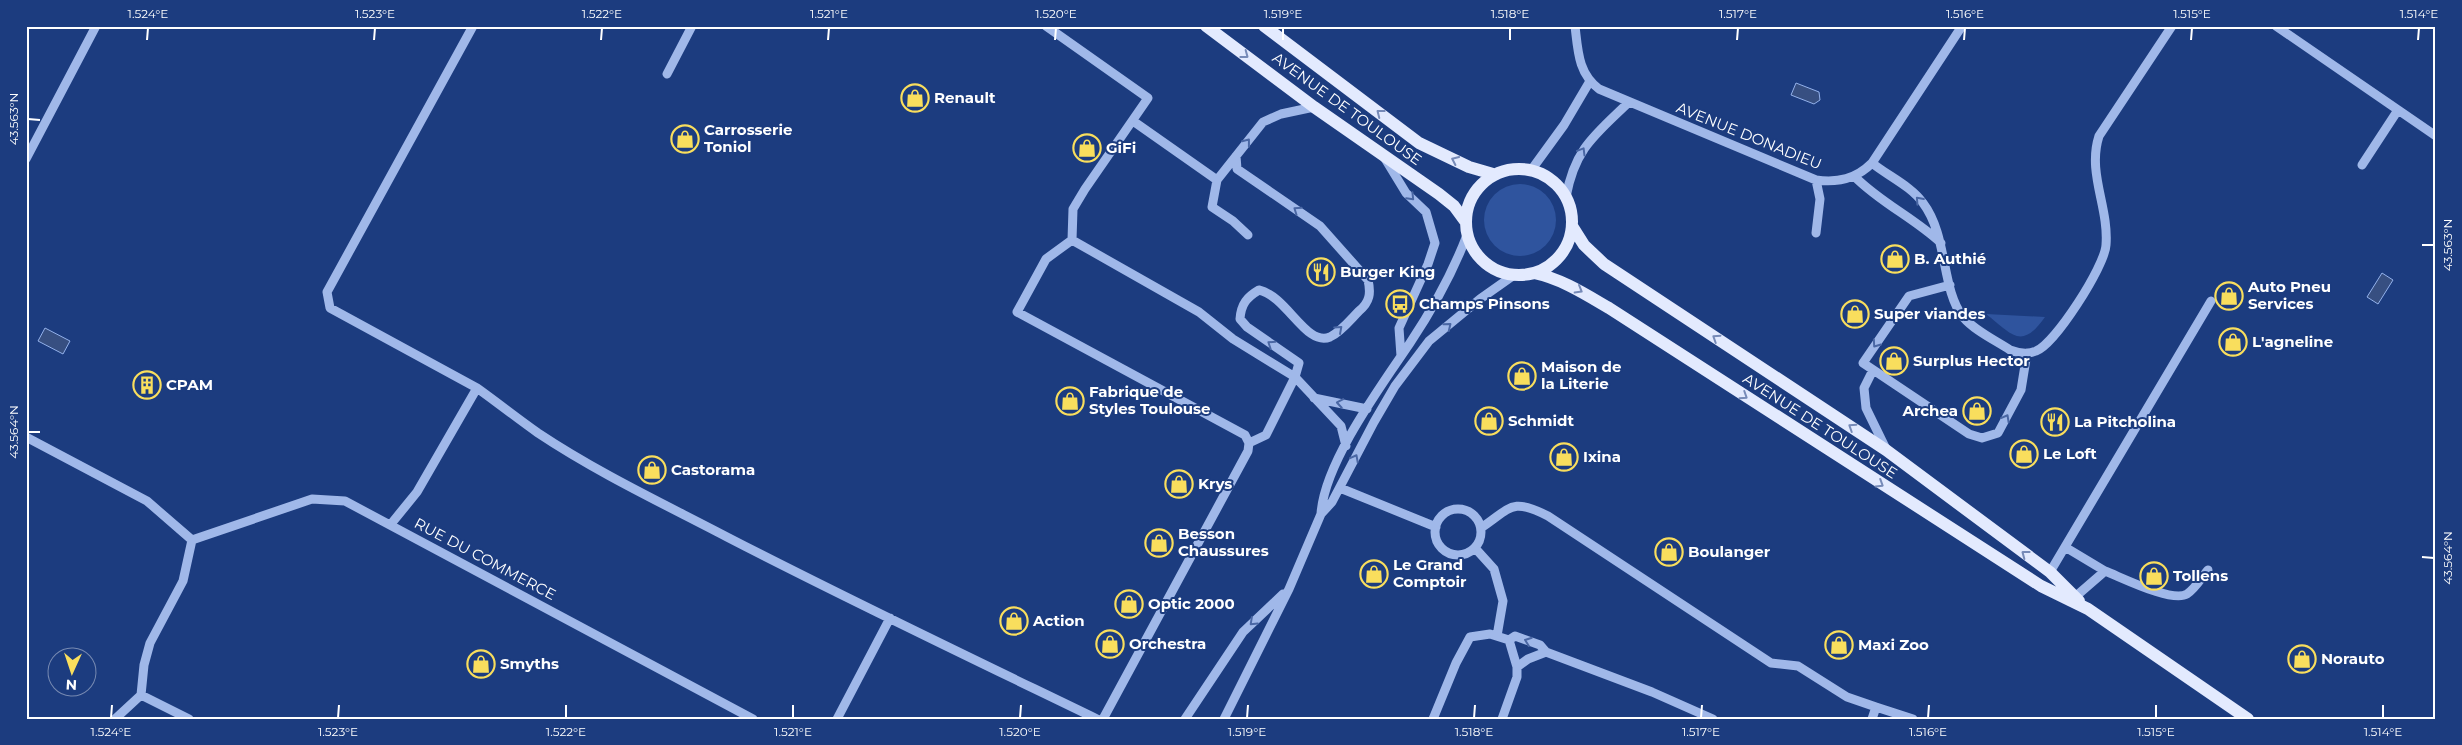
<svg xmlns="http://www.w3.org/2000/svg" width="2462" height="745" viewBox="0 0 2462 745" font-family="Montserrat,sans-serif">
	<rect width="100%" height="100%" fill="#1c3c7f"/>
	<path fill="#2f549e" d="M1484 220a36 36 0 1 1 72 0a36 36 0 1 1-72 0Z
		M1986,314L2045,317C2021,351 2012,334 1986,314Z"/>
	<path fill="#374f81" stroke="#93b1eb" d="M1796,83L1819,92L1820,100L1814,104L1791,95Z
		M2382,273L2393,280L2378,304L2367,297Z
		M45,328L70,341L63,354L38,341Z"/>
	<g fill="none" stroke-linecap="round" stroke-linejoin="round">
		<path stroke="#a0b8e9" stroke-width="9" d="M473,26L327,292L330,308L477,388
			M1046,26L1148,98L1085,189L1073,209L1072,240L1046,259L1017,312L1245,435L1249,443L1248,451L1103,719
			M1575,26C1578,51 1578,73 1599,89L1816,180C1838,183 1856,179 1872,163L1962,26
			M2276,26L2436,136
			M667,74L692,26
			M1133,121L1217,180
			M1236,156L1237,169L1320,226L1368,280C1371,293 1370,302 1359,311C1351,319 1341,332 1330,337C1306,347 1287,296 1259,290C1247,297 1241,304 1240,319L1247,327L1299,363L1295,377L1266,435L1249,443
			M1384,157L1406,193L1426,212L1435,243L1428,264L1399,328L1401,356
			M26,159L96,26
			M1872,163C1888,176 1911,186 1923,203C1948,236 1941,289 1963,317C1975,331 1995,340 2010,350C2018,353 2027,355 2036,351C2055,344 2105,266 2106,245C2109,207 2087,173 2099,136L2172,26
			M2362,165L2398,110
			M1532,169L1564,125L1590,81
			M1855,177C1881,203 1914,218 1941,243
			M1816,180L1820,199L1816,233
			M1566,197C1575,148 1595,135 1629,102
			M1248,235L1233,221L1212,207L1217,180L1263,122L1281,114L1314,107
			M1072,240L1199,312L1233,339L1295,377L1341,426L1346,446
			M1950,285L1909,296L1863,363L1969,434L1982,438L1998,433L2021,390L2027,353
			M1873,370L1864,388L1866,408L1886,449
			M1314,398L1367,409
			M26,437L147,501L192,540
			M1340,488L1436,527
			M1435 532a23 23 0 1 1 46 0a23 23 0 1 1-46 0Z
			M1321,514C1324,463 1381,386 1410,343C1432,310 1453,272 1467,235
			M391,524L417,492L477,388C498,403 518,419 538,433C598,473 664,504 727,537C849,600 973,659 1097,719
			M1481,528C1511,508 1511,497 1548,516L1771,663L1798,666L1847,697L1876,707L1872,719
			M192,540L312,499L345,501L753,719
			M2065,547L2105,571
			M1475,548L1494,569L1503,601L1497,636
			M2050,572L2211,301
			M2075,597L2105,571C2121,577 2172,603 2187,594C2195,589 2202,577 2208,570
			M1509,640L1515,636L1540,645L1546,652L1652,692L1713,719
			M1517,667L1528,659L1546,652
			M141,695L189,719
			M1876,707L1913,719
			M115,719L141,695L144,665L150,643L183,581L192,540
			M837,719L890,618
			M1185,719L1243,632L1283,594
			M1224,719L1289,589L1321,514L1332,502L1374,422L1395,386L1429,341L1480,299L1514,275
			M1433,719L1456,663L1470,637L1490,634L1509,640L1517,667V677L1502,719"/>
		<path stroke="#e3eafe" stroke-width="12" d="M1206,26L1314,107L1439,194L1454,206L1465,221
			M1264,26L1419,143L1469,167L1493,174
			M1466 222a53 53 0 1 1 106 0a53 53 0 1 1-106 0Z
			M1572,226L1584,245L1604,264L1886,450L2050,572L2079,601
			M1534,273C1562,279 1585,294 1609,308L2041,586L2088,609L2248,719"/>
	</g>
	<defs><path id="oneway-chevron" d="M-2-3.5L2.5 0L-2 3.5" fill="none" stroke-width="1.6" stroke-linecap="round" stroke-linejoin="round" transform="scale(1.25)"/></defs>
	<g stroke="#768ab8">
		<use href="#oneway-chevron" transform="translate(1245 55) rotate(37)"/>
		<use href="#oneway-chevron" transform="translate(1380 113) rotate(-142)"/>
		<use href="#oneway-chevron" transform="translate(1455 160) rotate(-155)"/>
		<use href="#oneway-chevron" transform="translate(1579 290) rotate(30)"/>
		<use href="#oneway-chevron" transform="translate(1716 338) rotate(-147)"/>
		<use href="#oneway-chevron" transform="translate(1744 396) rotate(33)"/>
		<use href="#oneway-chevron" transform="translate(1852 427) rotate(-147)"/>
		<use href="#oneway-chevron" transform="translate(1880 484) rotate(32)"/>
		<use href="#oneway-chevron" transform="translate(2025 554) rotate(-143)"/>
	</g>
	<g stroke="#4a67a4">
		<use href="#oneway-chevron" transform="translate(1247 142) rotate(-52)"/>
		<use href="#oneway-chevron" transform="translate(1582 151) rotate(-59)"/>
		<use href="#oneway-chevron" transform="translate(1411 197) rotate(46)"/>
		<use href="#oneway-chevron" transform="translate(1919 200) rotate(-132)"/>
		<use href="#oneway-chevron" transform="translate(1297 210) rotate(-145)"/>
		<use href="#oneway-chevron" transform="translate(1448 326) rotate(-39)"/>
		<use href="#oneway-chevron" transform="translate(1339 329) rotate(-42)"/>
		<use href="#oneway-chevron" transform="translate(1271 344) rotate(-146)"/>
		<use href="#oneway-chevron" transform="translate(1876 344) rotate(125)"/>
		<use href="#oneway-chevron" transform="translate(1340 403) rotate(-170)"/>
		<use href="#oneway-chevron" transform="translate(2006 418) rotate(-61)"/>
		<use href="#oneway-chevron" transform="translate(1355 458) rotate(-62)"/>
		<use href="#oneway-chevron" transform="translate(1253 622) rotate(137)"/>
		<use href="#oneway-chevron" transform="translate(1528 641) rotate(-160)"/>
	</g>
	<path fill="none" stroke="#fff" stroke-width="2" d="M147,40L148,28M374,40L375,28M601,40L602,28M828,40L829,28M1055,40L1056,28M1283,40V28M1510,40V28M1737,40L1738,28M1964,40L1965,28M2191,40L2192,28M2418,40L2419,28M28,119L40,120M2422,245H2434M28,432H40M2422,557L2434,558M111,718L112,705M338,718L339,705M566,718V705M793,718V705M1020,718L1021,705M1247,718L1248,705M1474,718L1475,705M1701,718L1702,705M1928,718L1929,705M2156,718V705M2383,718V705"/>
	<defs>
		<g id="shop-ring" transform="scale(1.4375)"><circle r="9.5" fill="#1c3c7f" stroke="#f9de5d" stroke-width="1.5"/><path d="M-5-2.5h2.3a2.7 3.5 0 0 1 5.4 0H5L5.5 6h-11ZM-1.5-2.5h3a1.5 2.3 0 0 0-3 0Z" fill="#f9de5d"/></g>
		<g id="restaurant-ring" transform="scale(1.4375)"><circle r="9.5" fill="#1c3c7f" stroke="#f9de5d" stroke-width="1.5"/><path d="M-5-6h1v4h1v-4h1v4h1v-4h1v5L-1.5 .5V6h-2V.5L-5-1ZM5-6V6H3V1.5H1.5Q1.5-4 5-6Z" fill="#f9de5d"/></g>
		<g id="bus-ring" transform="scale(1.4375)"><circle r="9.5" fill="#1c3c7f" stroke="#f9de5d" stroke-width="1.5"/><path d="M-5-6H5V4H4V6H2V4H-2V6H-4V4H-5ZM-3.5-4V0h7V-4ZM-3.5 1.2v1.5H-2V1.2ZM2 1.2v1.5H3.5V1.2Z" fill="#f9de5d"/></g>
		<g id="building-ring" transform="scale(1.4375)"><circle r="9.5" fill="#1c3c7f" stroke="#f9de5d" stroke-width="1.5"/><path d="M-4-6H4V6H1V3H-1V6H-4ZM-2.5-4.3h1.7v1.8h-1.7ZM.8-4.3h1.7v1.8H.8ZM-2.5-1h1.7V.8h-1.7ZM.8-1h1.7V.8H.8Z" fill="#f9de5d"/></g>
	</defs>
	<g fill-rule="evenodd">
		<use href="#shop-ring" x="915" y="98"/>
		<use href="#shop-ring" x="685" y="139"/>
		<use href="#shop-ring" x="1087" y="148"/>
		<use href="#shop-ring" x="1895" y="259"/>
		<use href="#restaurant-ring" x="1321" y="272"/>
		<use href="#shop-ring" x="2229" y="296"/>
		<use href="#bus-ring" x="1400" y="304"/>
		<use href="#shop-ring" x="1855" y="314"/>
		<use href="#shop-ring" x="2233" y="342"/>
		<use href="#shop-ring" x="1894" y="361"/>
		<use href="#shop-ring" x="1522" y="376"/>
		<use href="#building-ring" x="147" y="385"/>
		<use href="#shop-ring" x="1070" y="401"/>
		<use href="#shop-ring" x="1977" y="411"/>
		<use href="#shop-ring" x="1489" y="421"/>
		<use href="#restaurant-ring" x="2055" y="422"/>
		<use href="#shop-ring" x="2024" y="454"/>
		<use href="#shop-ring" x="1564" y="457"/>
		<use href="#shop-ring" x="652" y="470"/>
		<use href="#shop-ring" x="1179" y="484"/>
		<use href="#shop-ring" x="1159" y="543"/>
		<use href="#shop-ring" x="1669" y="552"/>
		<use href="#shop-ring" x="1374" y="574"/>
		<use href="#shop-ring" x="2154" y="576"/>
		<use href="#shop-ring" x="1129" y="604"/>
		<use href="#shop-ring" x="1014" y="621"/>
		<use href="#shop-ring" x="1110" y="644"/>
		<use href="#shop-ring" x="1839" y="645"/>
		<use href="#shop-ring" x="2302" y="659"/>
		<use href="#shop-ring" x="481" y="664"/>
	</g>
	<g text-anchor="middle" stroke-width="4" stroke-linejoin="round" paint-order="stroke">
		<g font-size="15" font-weight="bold" fill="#fff" stroke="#1c3c7f" text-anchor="start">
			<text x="934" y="103">Renault</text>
			<text x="704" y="135">Carrosserie<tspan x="704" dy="17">Toniol</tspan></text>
			<text x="1106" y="153">GiFi</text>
			<text x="1914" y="264">B. Authié</text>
			<text x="1340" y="277">Burger King</text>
			<text x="2248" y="292">Auto Pneu<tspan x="2248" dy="17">Services</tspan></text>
			<text x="1419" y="309">Champs Pinsons</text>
			<text x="1874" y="319">Super viandes</text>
			<text x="2252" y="347">L'agneline</text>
			<text x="1913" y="366">Surplus Hector</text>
			<text x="1541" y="372">Maison de<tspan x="1541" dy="17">la Literie</tspan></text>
			<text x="166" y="390">CPAM</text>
			<text x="1089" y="397">Fabrique de<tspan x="1089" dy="17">Styles Toulouse</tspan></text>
			<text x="1958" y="416" text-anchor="end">Archea</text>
			<text x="1508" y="426">Schmidt</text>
			<text x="2074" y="427">La Pitcholina</text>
			<text x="2043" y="459">Le Loft</text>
			<text x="1583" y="462">Ixina</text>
			<text x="671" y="475">Castorama</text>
			<text x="1198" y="489">Krys</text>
			<text x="1178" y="539">Besson<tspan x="1178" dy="17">Chaussures</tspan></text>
			<text x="1688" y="557">Boulanger</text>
			<text x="1393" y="570">Le Grand<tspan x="1393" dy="17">Comptoir</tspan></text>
			<text x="2173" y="581">Tollens</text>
			<text x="1148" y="609">Optic 2000</text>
			<text x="1033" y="626">Action</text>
			<text x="1129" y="649">Orchestra</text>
			<text x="1858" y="650">Maxi Zoo</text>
			<text x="2321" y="664">Norauto</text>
			<text x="500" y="669">Smyths</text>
		</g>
		<g font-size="15" fill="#fff" stroke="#1c3c7f">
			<text transform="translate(1347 109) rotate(36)" y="5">AVENUE DE TOULOUSE</text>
			<text transform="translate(1749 136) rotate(22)" y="5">AVENUE DONADIEU</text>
			<text transform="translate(1820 426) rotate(33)" y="5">AVENUE DE TOULOUSE</text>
			<text transform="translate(485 559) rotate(28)" y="5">RUE DU COMMERCE</text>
		</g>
	</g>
	<rect width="2462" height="745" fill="none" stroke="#1c3c7f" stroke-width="55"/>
	<g transform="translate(72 672) rotate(183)"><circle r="24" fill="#1c3c7f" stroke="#778ab2"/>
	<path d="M0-4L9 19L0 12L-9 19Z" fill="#f9de5d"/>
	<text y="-8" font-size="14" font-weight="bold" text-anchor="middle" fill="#ffffff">N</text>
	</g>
	<rect x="28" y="28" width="2406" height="690" fill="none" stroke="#fff" stroke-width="2"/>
	<g font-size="12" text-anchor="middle" fill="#fff">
		<text x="148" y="18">1.524°E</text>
		<text x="375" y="18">1.523°E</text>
		<text x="602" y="18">1.522°E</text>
		<text x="829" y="18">1.521°E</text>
		<text x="1056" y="18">1.520°E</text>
		<text x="1283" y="18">1.519°E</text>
		<text x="1510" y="18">1.518°E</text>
		<text x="1738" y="18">1.517°E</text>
		<text x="1965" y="18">1.516°E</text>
		<text x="2192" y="18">1.515°E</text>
		<text x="2419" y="18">1.514°E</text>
		<text transform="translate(14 119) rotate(-90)" y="4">43.563°N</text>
		<text transform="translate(2448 245) rotate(-90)" y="4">43.563°N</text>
		<text transform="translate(14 432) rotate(-90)" y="4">43.564°N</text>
		<text transform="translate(2448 558) rotate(-90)" y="4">43.564°N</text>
		<text x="111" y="736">1.524°E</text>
		<text x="338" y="736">1.523°E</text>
		<text x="566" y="736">1.522°E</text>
		<text x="793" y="736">1.521°E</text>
		<text x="1020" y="736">1.520°E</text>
		<text x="1247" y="736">1.519°E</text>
		<text x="1474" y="736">1.518°E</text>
		<text x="1701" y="736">1.517°E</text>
		<text x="1928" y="736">1.516°E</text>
		<text x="2156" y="736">1.515°E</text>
		<text x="2383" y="736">1.514°E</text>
	</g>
</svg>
